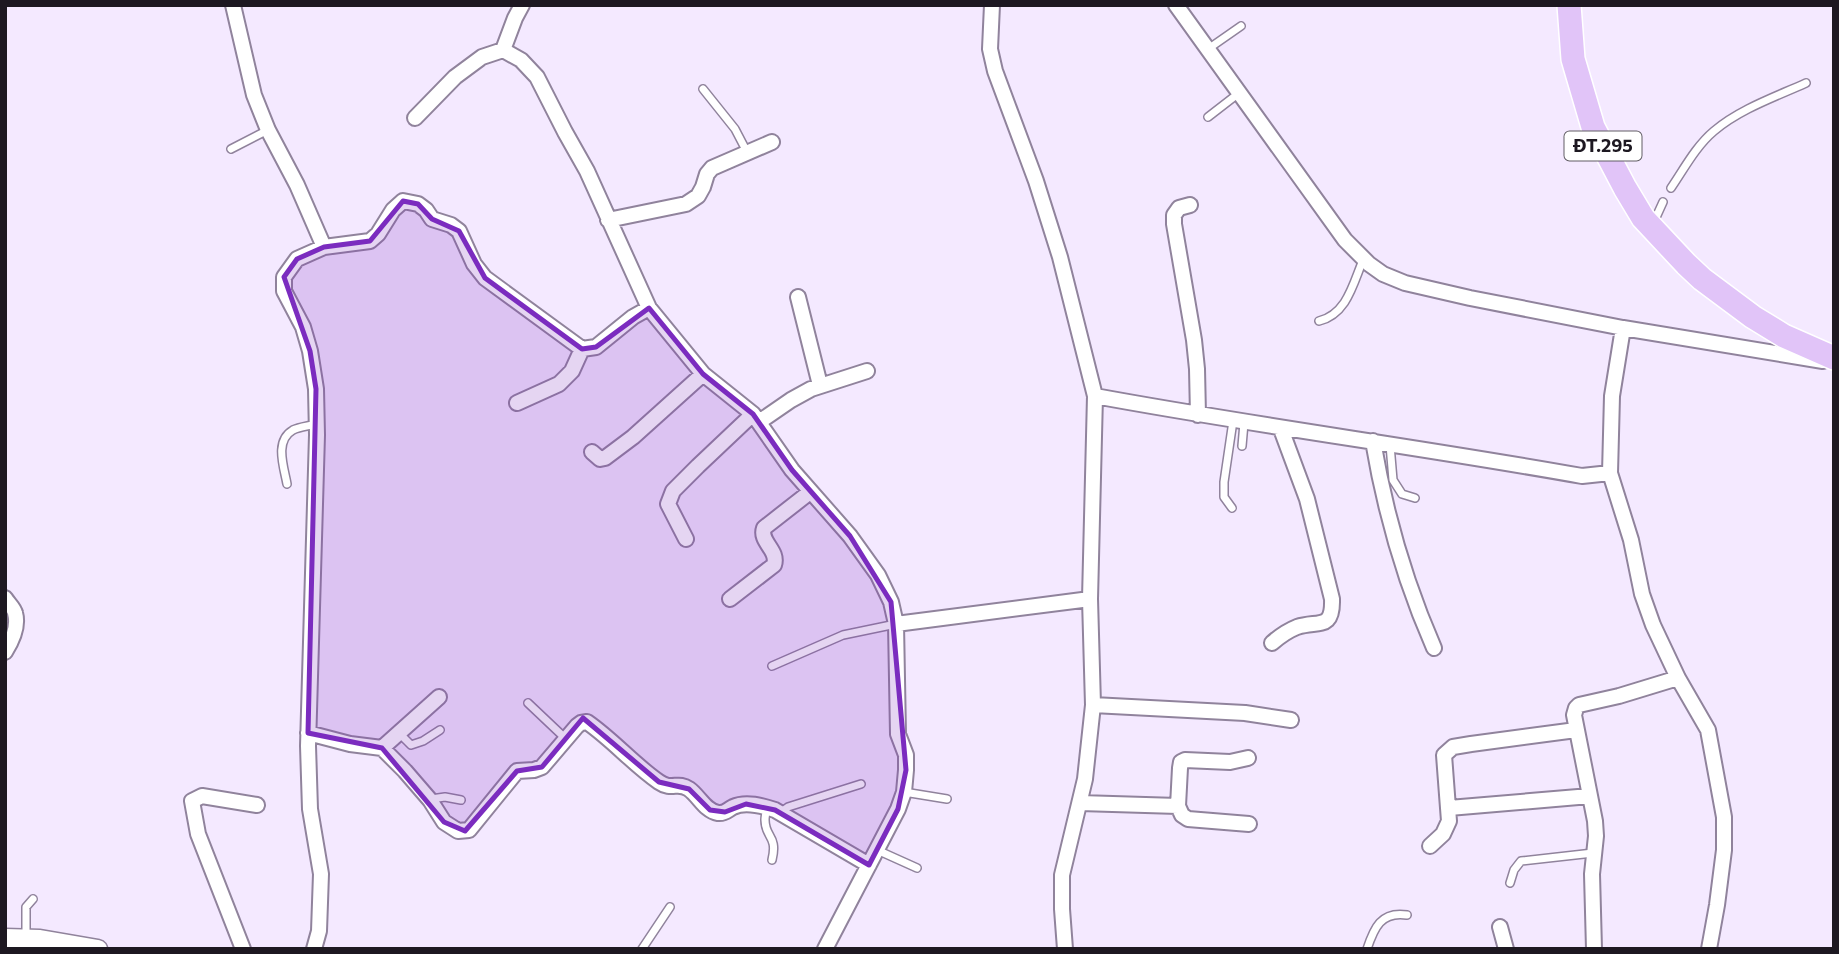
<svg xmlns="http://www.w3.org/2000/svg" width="1839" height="954" viewBox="0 0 1839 954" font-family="Commissioner,sans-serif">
	<rect width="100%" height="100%" fill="#f4e9ff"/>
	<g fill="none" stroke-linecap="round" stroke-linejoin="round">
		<g stroke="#90839c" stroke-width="10">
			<path id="service" d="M1208,49L1241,26
				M703,89L735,129L747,152
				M1208,117L1239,93
				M231,149L268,130
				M1671,188C1684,169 1696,146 1714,131C1740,109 1775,97 1806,83
				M1653,224L1663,202
				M1319,321C1347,314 1353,284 1363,260
				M1390,445L1393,480L1402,494L1415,498
				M1242,446L1244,423
				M287,484C284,467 274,441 293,430C299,427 309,426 316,424
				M1232,508L1224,497V482L1233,421
				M772,666L843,635L896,624
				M528,703L566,739
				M399,733L411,745L423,741L440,730
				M904,792L947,799
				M431,799L445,797L461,800
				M767,808C766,812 765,816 765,820C765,838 778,835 772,860
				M781,812L788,807L861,784
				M877,850L917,868
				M1510,883L1514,870L1521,861L1593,853
				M26,938V907L33,899
				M642,949L670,907
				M1367,949C1374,928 1381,911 1407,915"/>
		</g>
		<g stroke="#90839c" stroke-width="18">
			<path id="minor" d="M233,5L254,95L268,130L297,185L324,247
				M992,5L990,49L995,71L1036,181L1060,257L1095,396L1090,599L1093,705L1085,779L1062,875V909L1065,949
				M1176,5L1345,240L1369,264L1383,274L1405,283L1470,298L1623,328L1823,361
				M503,50L515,18L522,5
				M415,118L455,77L482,57L503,50L521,60L537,77L565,132L587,171L649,308
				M1190,205L1179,208L1174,215V224L1194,340L1197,369L1198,415
				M608,220L686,204L698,196L703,187L707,174L712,168L772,142
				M798,297L820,385
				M1623,328L1612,396L1610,473L1631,540L1642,594L1653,625L1678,678L1708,730L1724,817V850L1717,905L1709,949
				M1095,396C1257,426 1420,447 1582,476L1610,473
				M517,403L559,384L572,371L582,349
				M759,422L791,400L811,389L867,371
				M1373,441C1385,512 1405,582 1434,648
				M592,452L600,459L605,458L633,437L703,374
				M686,539L668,504L673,491L698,466L753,414
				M5,598C8,603 14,608 15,613C19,627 12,641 5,652
				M730,599L774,565C779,550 759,542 764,528L810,492
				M896,624L1090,599
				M1272,643C1280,636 1287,631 1297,627C1318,620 1333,631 1332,599L1307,499L1281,429
				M1093,705L1245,713L1291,720
				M308,733L350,744L382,748L405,771L430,800L444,822L458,831L469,830L517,771L534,770L542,767L577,726L581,723L587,722C613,740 633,764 659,782C672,791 678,781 689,789C699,796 705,811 718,813C725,814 727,810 733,807C746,801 763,806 775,810L869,865
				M382,748L439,697
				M1080,803L1178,806L1180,768L1181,762L1185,760L1230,762L1248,758
				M1178,806L1182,815L1188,819L1249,824
				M1449,808L1590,796
				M1430,846L1443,834L1449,821L1444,755L1453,747L1471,744L1576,730
				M1500,927L1506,949
				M243,949L198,834L192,801L202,796L257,805
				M314,949L319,931L321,874L310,809L308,746L317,435L316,389L310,351L303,327L284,291V277L297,259L324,247L370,241L378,234L393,210L403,201L418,204L426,210L432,219L451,225L459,231L474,264L485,278L582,349L596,347L633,317L649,308L703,374L753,414L792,470L850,536L878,575L891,602L896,624L898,734L906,755V770L904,792L898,809L825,949
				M1594,949L1592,874L1596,836L1595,821L1574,715L1576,708L1579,705L1619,696L1678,678"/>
		</g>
		<g stroke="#90839c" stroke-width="21">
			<path id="tertiary" d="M5,938L40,939L98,949"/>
		</g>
		<g stroke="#fff" stroke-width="26">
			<path id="primary" d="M1569,5L1573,59L1593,127L1625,188L1643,218L1686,264L1702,279L1753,317L1784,336L1834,358"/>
		</g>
		<use href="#service" stroke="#fff" stroke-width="7"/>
		<use href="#minor" stroke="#fff" stroke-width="14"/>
		<use href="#tertiary" stroke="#fff" stroke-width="18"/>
		<use href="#primary" stroke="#e1c4f8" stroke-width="23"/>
	</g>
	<path fill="#7b2cbf" fill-opacity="0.2" stroke="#7b2cbf" stroke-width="5" stroke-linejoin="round" d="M403,201L418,204L432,219L459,231L485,278L582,349L596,347L649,308L703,374L753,414L792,470L850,536L891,602L906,770L898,809L869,865L775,810L746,804L725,812L710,810L689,789L659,782L583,718L542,767L517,771L465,831L444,822L382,748L308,733L316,389L310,351L284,277L297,259L324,247L370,241Z"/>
	<g text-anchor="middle" stroke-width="5" stroke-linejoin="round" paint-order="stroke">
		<rect fill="#fff" stroke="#615d64" stroke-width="2" x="1564.5" y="131.5" width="77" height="29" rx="5"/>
		<g font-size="18" font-weight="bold" fill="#1d1821">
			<text x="1603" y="152">ĐT.295</text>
		</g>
	</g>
	<rect width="1839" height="954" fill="none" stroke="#1d1821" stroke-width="14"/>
</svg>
